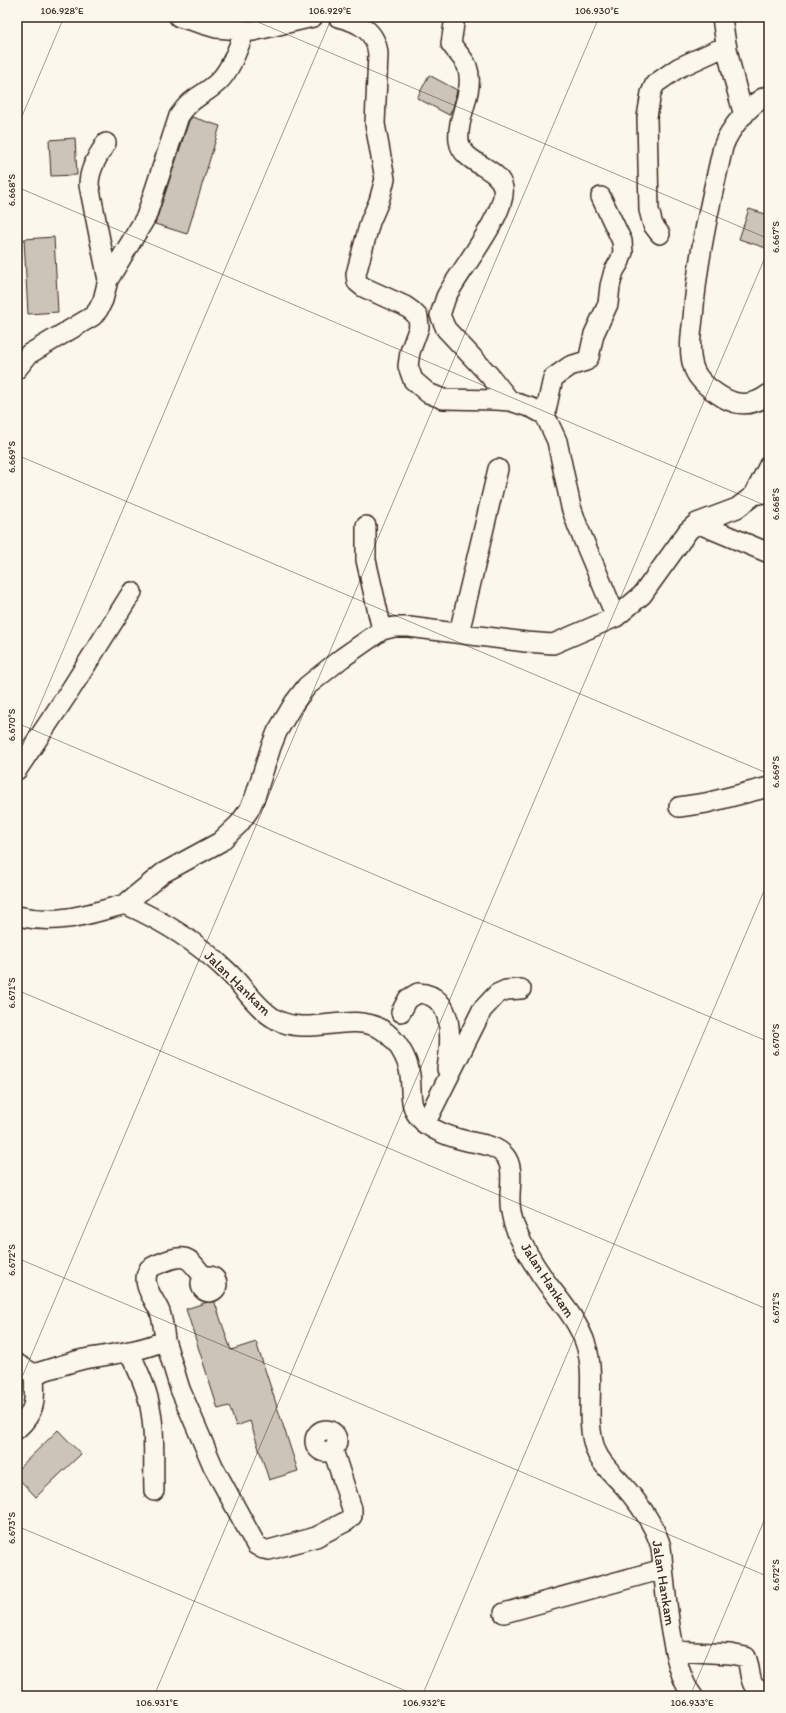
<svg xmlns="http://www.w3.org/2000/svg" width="786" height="1713" viewBox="0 0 786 1713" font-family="Itim,sans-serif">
	<rect width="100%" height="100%" fill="#fbf7ec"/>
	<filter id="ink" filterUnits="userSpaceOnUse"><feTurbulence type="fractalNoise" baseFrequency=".025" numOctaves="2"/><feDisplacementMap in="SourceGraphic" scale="8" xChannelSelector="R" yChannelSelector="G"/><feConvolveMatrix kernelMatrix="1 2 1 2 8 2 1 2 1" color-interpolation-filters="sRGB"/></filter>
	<g filter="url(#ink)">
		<path fill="#ccc4b9" stroke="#3b2a1e" d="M429,75L457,90L453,108L449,115L417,98Z
			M192,117L220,126L187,234L155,224L189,121Z
			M75,138L77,175L51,176L49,140Z
			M749,209L769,215V249L739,239Z
			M54,237L58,312L28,314L24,239Z
			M214,1300L231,1350L256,1342L298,1471L269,1480L250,1421L236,1426L229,1406L218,1409L186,1309Z
			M58,1430L81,1454L36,1497L17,1477V1470Z"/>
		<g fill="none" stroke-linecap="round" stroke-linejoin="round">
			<g stroke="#3b2a1e" stroke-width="22">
				<path id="minor" d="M179,17L216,28L253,31L313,17
					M338,17C359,22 376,31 378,54L375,124L385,179L379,201L370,222L356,274L357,282L363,287L405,306L412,311L418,317L419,327L410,352L408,366L413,380L428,393L443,399L496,400L510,401L532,408L545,415L557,441L571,507L578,527L616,617
					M455,17L451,44C456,51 464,59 467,66C476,91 456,116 459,141C462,164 500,167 503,188C508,212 458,273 446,297C444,303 442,309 440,315L446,329L490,376L510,401
					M722,17C726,51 734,82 744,115
					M769,95C751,102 729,129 723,147C710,204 697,260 693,318C691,334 688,353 694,369C699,382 712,391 724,398C740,407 755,405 769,394
					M660,234L653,225L649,210L647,117L651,93L655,84L678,68L726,46
					M108,280L146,217L179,116C192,96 204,96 219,81C232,68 238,47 245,31
					M17,369L29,354L93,316L98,310L103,300L108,280L89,185C89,169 98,156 106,143
					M545,415L553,378L570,366L586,361L589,357L594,334L608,304L610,286L614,271L620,261L623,252L622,241L601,197
					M754,495L769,465
					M697,523L769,553
					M366,526V560L382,630
					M459,633L498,469
					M17,770L71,689L132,592
					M679,807L706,803L769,787
					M125,904L163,873L220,842L239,824L249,810L255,797L271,747L277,732L294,703L307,686L342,658L382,630L394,627H409L526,642L553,644L616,617L642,595L688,531L697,523L737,508L754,495L769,492
					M17,916C58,925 86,915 125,904C163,921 196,941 226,970C243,985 256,1008 275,1019C309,1038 349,1011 381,1029C396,1038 408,1058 410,1075C412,1089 409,1105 418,1116C429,1130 450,1137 467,1141C480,1144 496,1145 505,1156C515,1168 509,1188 510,1202C510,1210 512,1217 514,1225C522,1246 535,1267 549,1286C563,1304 579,1323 586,1345C597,1380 583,1418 596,1451C601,1464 613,1474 622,1484C639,1503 654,1523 661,1547C665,1583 670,1670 693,1696
					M401,1012L408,999L418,993C456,995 451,1042 447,1069
					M425,1124L482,1010L497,994L506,990L521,989
					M201 1284a8 8 0 1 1 16 0a8 8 0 1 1-16 0Z
					M165,1340C164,1331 163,1321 160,1312C154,1298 140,1284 149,1269C154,1265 161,1263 166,1261C190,1252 190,1262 205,1278
					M129,1351C136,1366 144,1382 148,1398C156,1427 153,1460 154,1491
					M17,1364L34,1374C51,1369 67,1363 84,1359C111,1354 140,1352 165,1340L180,1389L213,1466L256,1545L263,1549L269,1550L316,1537L347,1521L352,1516V1509L333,1450
					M17,1429C37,1411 35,1399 34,1374
					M315 1441a11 11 0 1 1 22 0a11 11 0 1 1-22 0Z
					M504,1613L663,1569
					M675,1651L730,1654L746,1657C753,1673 745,1690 769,1692"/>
			</g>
			<use href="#minor" stroke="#fbf7ec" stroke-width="19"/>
		</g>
	</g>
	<path fill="none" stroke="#3b2a1e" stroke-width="1" stroke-opacity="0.45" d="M246,17L769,239M17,128L64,17M17,187L769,507M17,455L769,774M17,723L769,1042M17,759L332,17M17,990L769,1310M17,1258L769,1577M17,1389L599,17M17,1526L418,1696M154,1696L769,248M422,1696L769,879M690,1696L769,1509"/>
	<g text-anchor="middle" stroke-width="3" stroke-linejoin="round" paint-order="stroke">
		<g font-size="14" fill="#3b2a1e" stroke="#fbf7ec">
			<text transform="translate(238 983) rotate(44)" y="5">Jalan Hankam</text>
			<text transform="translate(548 1280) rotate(57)" y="5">Jalan Hankam</text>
			<text transform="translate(664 1583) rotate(81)" y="5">Jalan Hankam</text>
		</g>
	</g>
	<rect width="786" height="1713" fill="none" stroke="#fbf7ec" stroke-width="44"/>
	<rect x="22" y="22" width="742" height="1669" fill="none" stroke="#3b2a1e" stroke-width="1.5"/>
	<g font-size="10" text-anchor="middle" fill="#3b2a1e">
		<text x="62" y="14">106.928°E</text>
		<text x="330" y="14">106.929°E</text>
		<text x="597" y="14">106.930°E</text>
		<text transform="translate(11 190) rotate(-90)" y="4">6.668°S</text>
		<text transform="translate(775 237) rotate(-90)" y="4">6.667°S</text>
		<text transform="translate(11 457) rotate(-90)" y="4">6.669°S</text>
		<text transform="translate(775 504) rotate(-90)" y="4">6.668°S</text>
		<text transform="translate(11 725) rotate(-90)" y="4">6.670°S</text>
		<text transform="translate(775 772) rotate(-90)" y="4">6.669°S</text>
		<text transform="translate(11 993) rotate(-90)" y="4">6.671°S</text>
		<text transform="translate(775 1040) rotate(-90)" y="4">6.670°S</text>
		<text transform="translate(11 1260) rotate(-90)" y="4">6.672°S</text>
		<text transform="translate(775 1308) rotate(-90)" y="4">6.671°S</text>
		<text transform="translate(11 1528) rotate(-90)" y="4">6.673°S</text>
		<text transform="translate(775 1575) rotate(-90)" y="4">6.672°S</text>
		<text x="157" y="1706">106.931°E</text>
		<text x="424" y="1706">106.932°E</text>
		<text x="692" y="1706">106.933°E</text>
	</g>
</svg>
